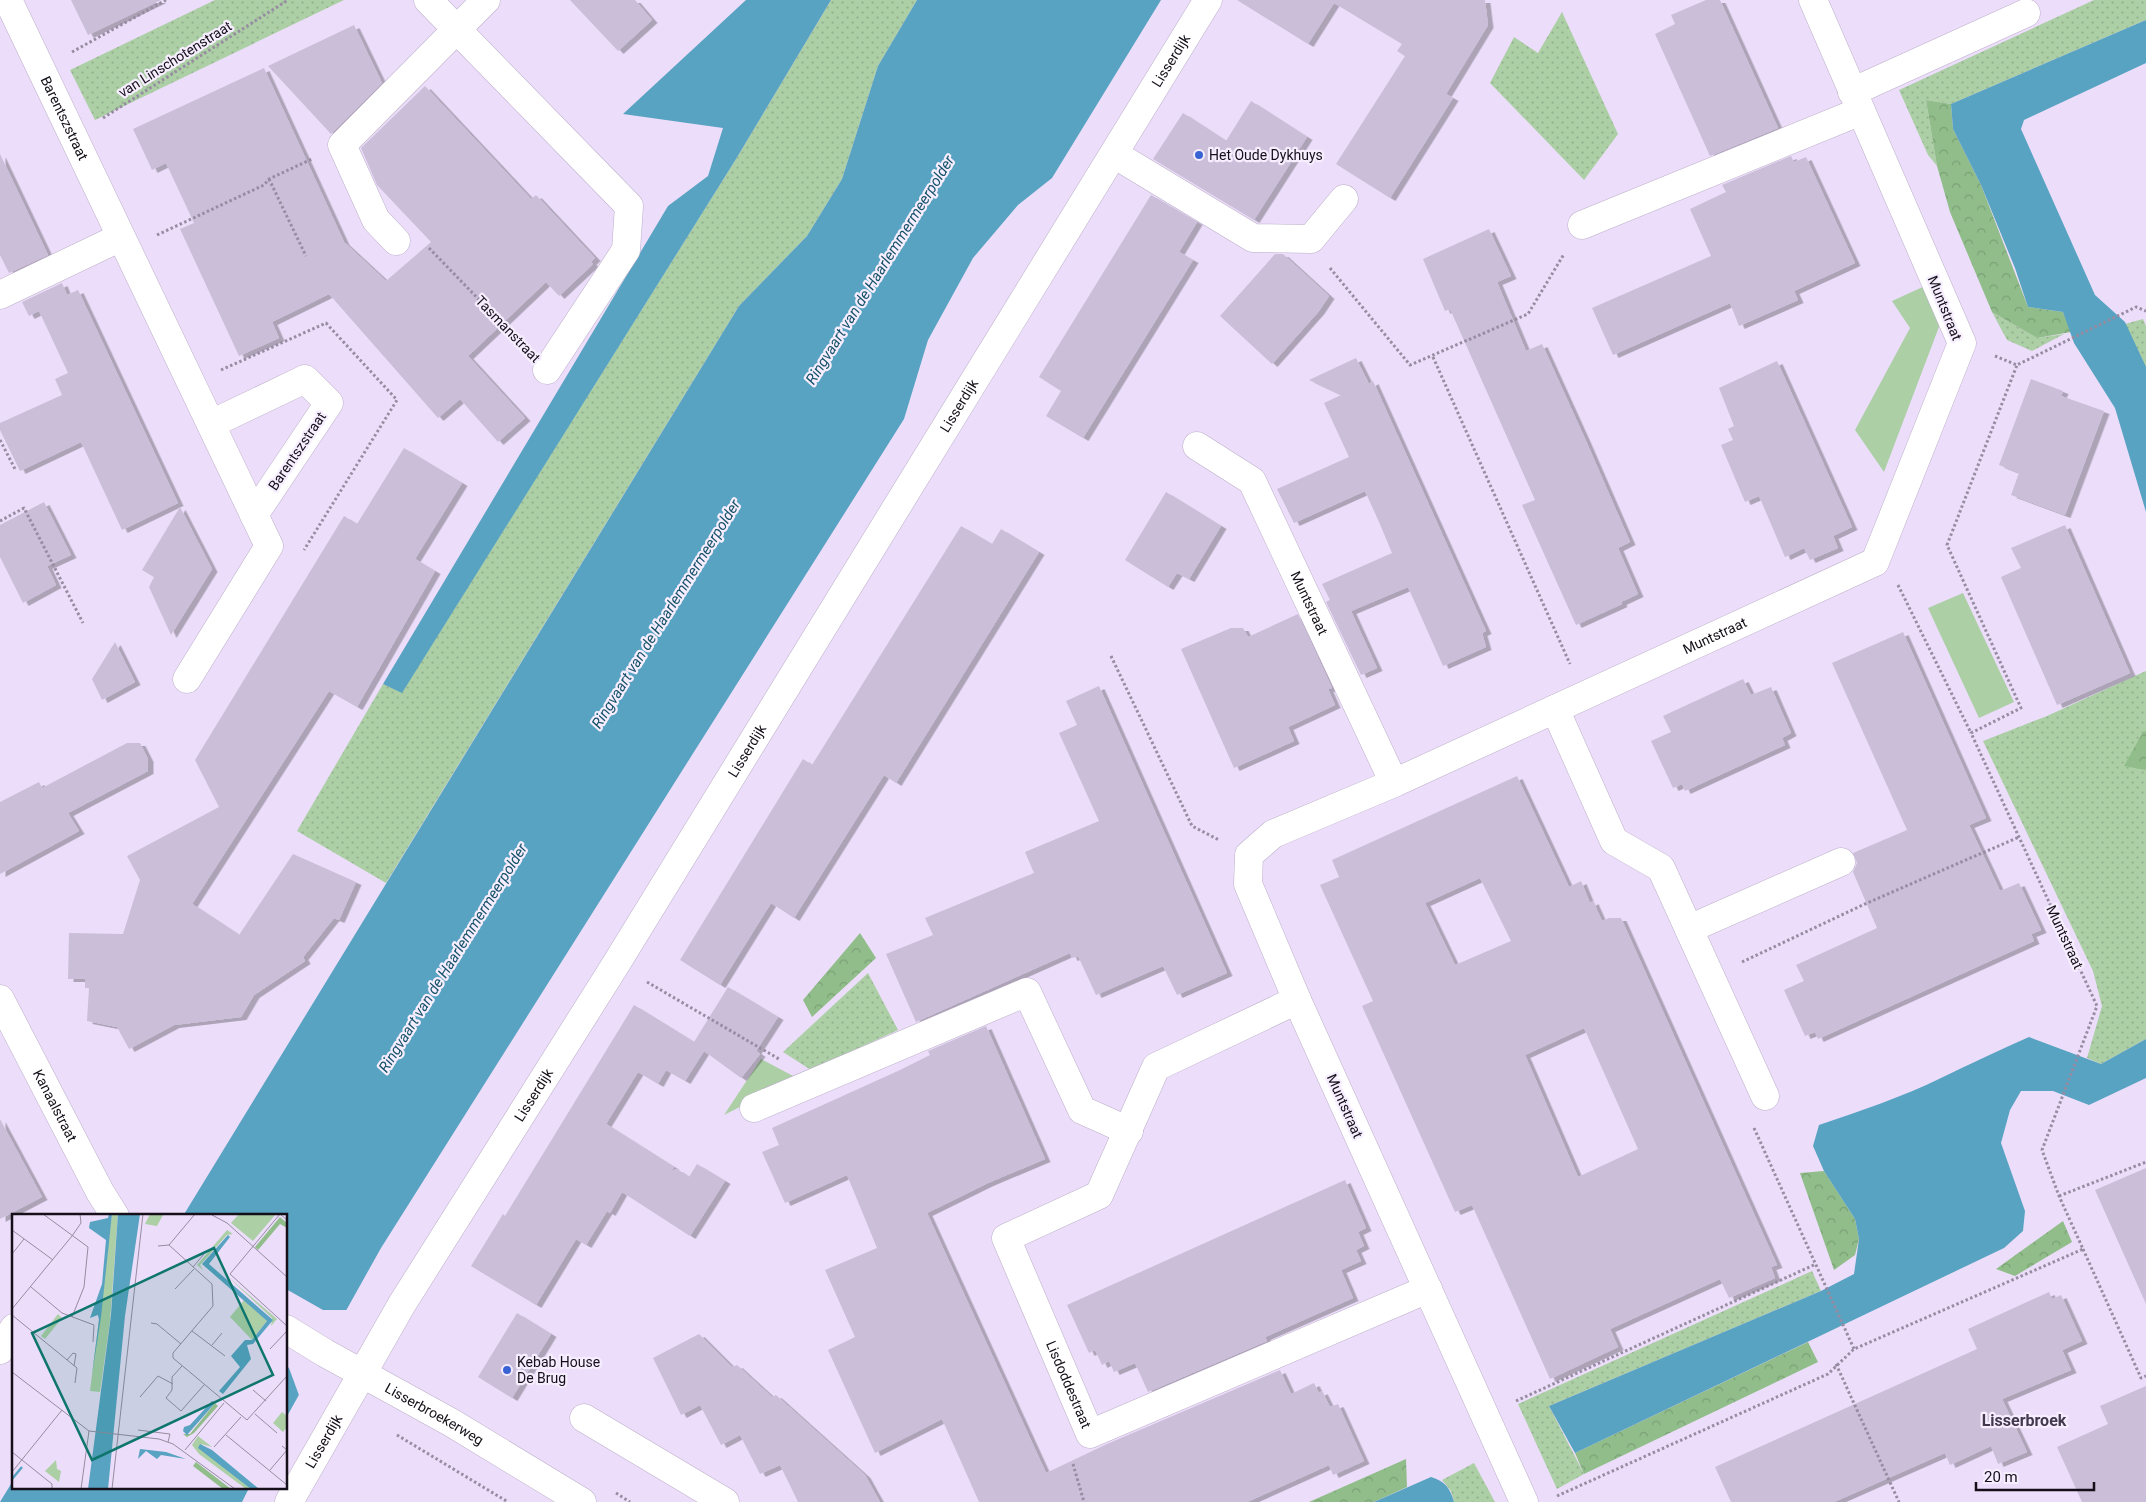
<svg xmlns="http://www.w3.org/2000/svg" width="2146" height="1502" viewBox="0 0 2146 1502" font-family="Roboto,sans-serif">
	<defs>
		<pattern id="grass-dots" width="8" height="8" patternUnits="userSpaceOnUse" patternTransform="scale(1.25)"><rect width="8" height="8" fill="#accfa6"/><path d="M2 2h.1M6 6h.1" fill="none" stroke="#93b18e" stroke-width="1.8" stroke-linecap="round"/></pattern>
		<pattern id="forest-crowns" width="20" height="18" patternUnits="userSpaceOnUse" patternTransform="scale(1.25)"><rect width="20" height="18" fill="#90bd89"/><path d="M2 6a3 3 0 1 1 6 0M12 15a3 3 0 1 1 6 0" fill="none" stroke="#7ba176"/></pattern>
		<filter id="shadow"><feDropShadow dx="5.5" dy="3" stdDeviation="0" flood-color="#0004"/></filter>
	</defs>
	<rect width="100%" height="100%" fill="#ecdefa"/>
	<path fill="url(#grass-dots)" d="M215,0H344L95,120L70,70Z
		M831,0H917L878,66L842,179L807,236L739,306L386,883L297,831L383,684L402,692L736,159Z
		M2094,0H2146V20L1951,104L1926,100L1937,166L1928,155L1899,90Z
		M1562,12L1618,134L1584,180L1490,83L1514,37L1538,53Z
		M1992,312L2037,338L2064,334L2032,351L2007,340Z
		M2143,319L2146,326V371L2125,324Z
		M2146,671V1039L2101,1064L2087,1058L2102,1006L2093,971L1983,741L2047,716Z
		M868,973L898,1030L811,1070L783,1052Z
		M1812,1271L1821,1291L1549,1406L1584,1474L1557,1489L1518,1404Z
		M1474,1463L1495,1502H1454L1451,1491L1442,1480Z"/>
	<path fill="url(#forest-crowns)" d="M1926,100L1951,104L1953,129L1981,185L2028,307L2063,312L2071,332L2037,338L1992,312L1950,212L1937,166Z
		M2146,731V770L2124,766L2143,732Z
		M860,933L876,958L812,1017L803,1000Z
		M1824,1171L1855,1219L1859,1239L1855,1255L1834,1270L1800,1173Z
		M2063,1221L2072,1242L2015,1276L1996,1269Z
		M1808,1342L1818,1362L1584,1474L1575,1453Z
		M1406,1459L1407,1487L1374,1502H1309Z"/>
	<path fill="#accfa6" d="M1927,285L1942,319L1884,472L1855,430L1910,328L1892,301Z
		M1963,593L2014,702L1979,718L1928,608Z
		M761,1059L797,1078L724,1115Z"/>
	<path fill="#58a2c2" d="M746,0H831L736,159L402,693L383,684L668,206L708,176L723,128L623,114Z
		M917,0H1161L1052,178L1018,205L973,258L928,340L904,419L381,1248L286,1418V1216H183L739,306L807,236L842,179L878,66Z
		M2146,20V63L2024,120L2021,129L2095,295L2125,322L2146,367V512L2115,408L2074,343L2063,312L2028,307L2015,268L1981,185L1953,129L1951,104Z
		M2029,1037L2101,1064L2146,1039V1078L2089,1105L2053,1091H2021L2010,1110L2001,1143L2025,1211L2023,1231L2004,1248L1575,1453L1549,1406L1821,1291L1854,1274L1859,1239L1855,1219L1824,1171L1813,1146L1819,1125C1860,1111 1902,1097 1941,1078C1970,1064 1999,1050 2029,1037Z
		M1431,1477C1445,1481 1450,1488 1454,1502H1374Z
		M14,1479V1488H249L242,1502H0Z"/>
	<path fill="#ecdefa" d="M286,1289L323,1310H350L303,1389L300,1398L289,1368L286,1366Z"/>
	<path fill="#cbbed9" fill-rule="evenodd" filter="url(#shadow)" d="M71,0H161L88,35Z
		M570,0H635L652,20L618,51Z
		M1237,0H1485L1488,25L1446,94L1453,98L1390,198L1336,164L1405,56L1397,51L1402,44L1334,3L1308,44Z
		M1706,0H1720L1778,128L1710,156L1655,34L1675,24L1671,15Z
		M354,25L382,83L331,134L268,66Z
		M264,68L344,242L386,281L431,242L377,185L361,148L425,86L531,199L536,195L595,258L591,262L593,264L559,296L546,282L468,356L525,418L498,442L460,399L438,418L329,294L272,322L279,338L239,356L180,229L194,223L166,163L152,170L133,129Z
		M1251,101L1307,137L1254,220L1153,159L1183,113L1226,141Z
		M0,154L48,255L9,273L0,255Z
		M1791,156L1794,162L1806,157L1855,263L1794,291L1798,300L1739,326L1730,303L1613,355L1592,308L1711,256L1690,209L1726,192L1722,185Z
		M1151,195L1197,222L1179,252L1193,260L1083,438L1046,416L1061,391L1039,377Z
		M1489,229L1511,276L1497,282L1526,351L1542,344L1586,441L1630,542L1618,548L1638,594L1621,602L1622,604L1576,625L1522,505L1535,500L1450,309L1445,311L1423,259Z
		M1275,254H1283L1329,296L1319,311L1272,364L1220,316Z
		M62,283L67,295L78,290L178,503L122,530L81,442L20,471L0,430V423L62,395L55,379L68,373L39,311L29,316L22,302Z
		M1356,358L1369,384L1373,381L1486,631L1482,633L1486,647L1443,666L1408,587L1351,611L1377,668L1361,675L1326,602L1330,600L1322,584L1392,553L1379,522L1365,491L1294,523L1277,489L1349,457L1324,403L1341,395L1309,380Z
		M1777,361L1852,527L1833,536L1838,548L1810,560L1804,548L1785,557L1759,496L1745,502L1721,445L1733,440L1728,429L1734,426L1719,388Z
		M2031,379L2063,391L2061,396L2104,411L2065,515L2011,495L2019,473L1999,465Z
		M404,448L462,483L415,559L435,571L357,707L329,691L192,904L239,935L293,854L356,882L339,920L334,918L303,957L305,961L254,995L241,1017L174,1025L129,1049L117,1027L87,1021L89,988H85V979H68L69,933L123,934L140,880L127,856L219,807L195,760L344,516L357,524Z
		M1166,492L1221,526L1189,579L1177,573L1168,587L1125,560Z
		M44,502L71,555L47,566L56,585L23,603L0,557V525Z
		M180,507L212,569L171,635L149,587L154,577L142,570Z
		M2065,525L2130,673L2057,705L2001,577L2021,568L2011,548Z
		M961,526L992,544L1001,529L1039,552L896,783L884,775L794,918L771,903L720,985L680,960L803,759L812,765Z
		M1298,614L1332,688L1328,689L1335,705L1288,727L1294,741L1234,768L1181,649L1231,628H1243L1248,637Z
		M1903,632L1986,818L1969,825L2000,891L2019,883L2041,930L2031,934L2034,941L1818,1039L1815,1032L1805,1036L1784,990L1804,981L1796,965L1877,928L1853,872L1857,863L1853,853L1907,830L1832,663Z
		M115,642L135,682L102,700L92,679Z
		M1743,679L1751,695L1771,687L1791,733L1782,738L1785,745L1685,791L1682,784L1673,788L1651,741L1671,732L1663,716Z
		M1099,686L1227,973L1177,995L1163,966L1096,995L1078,956L1072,958L1070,953L916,1022L886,954L933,935L925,918L1034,873L1025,852L1099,821L1059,733L1077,725L1066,701Z
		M127,743H140L148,759V771L68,813L79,831L0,874V802L39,782L42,788Z
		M1517,776L1569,887L1581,881L1590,903L1593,901L1602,921L1609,918H1621L1777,1265L1771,1267L1775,1278L1729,1298L1720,1279L1610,1329L1618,1347L1550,1379L1472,1205L1455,1212L1362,1006L1373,1001L1320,885L1339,877L1332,860ZM1480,878L1511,941L1455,965L1425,903ZM1584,1028L1638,1149L1578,1177L1525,1055Z
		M728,987L778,1017L756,1051L760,1054L741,1078L704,1051L685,1081L666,1070L658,1084L638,1072L606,1124L674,1167L671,1171L677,1169L689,1177L697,1164L725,1181L690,1236L622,1192L610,1213L607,1211L586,1245L576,1239L536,1305L471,1266L503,1214L505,1216L634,1005L694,1042Z
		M986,1026L1045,1159L988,1183L927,1213L1046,1473L1107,1444L1280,1370L1291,1394L1314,1383L1319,1393L1322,1391L1330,1407L1338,1404L1364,1461L1333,1475L1329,1465L1247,1502H979L942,1419L875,1453L828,1350L855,1337L825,1270L877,1248L847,1175L785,1203L762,1152L779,1145L772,1128L900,1070L930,1055L928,1051Z
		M0,1119L42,1197L0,1219Z
		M2146,1168V1304L2095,1190Z
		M1345,1180L1366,1228L1358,1232L1364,1246L1356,1250L1361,1261L1341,1270L1353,1298L1265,1337L1267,1341L1148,1392L1135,1363L1114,1372L1109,1361L1102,1365L1095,1350L1089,1353L1067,1305Z
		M2049,1292L2052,1299L2061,1295L2082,1341L2062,1350L2071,1370L2002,1399L2027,1452L1998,1464L1991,1446L1950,1465L1945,1453L1834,1502H1731L1715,1467L1977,1349L1968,1329Z
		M517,1313L551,1334L512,1398L478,1377Z
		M699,1334L732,1367L737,1365L772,1397L776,1395L865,1475L880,1502H798L780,1465L760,1474L740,1435L721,1445L700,1405L681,1415L653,1358Z
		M2146,1386V1502H2082L2057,1447L2108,1424L2100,1406Z"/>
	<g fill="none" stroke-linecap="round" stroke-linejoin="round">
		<g stroke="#bcafc9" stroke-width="29">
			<g id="minor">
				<path id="s1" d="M8,0L269,546L187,679"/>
				<path d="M428,0L629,206L626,250L547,370"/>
				<path d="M1852,92L2026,13"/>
				<path d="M1114,154L1253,238L1311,239L1344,199"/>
				<path d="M1582,225L1861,111"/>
				<path d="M396,241L376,220L342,145L486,0"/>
				<path d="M0,295L121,237"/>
				<path d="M211,424L305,379L329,403L254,515"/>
				<path id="s2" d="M1197,446L1252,481L1394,783"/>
				<path d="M1555,709L1614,841L1661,868L1765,1096"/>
				<path d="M1689,929L1841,862"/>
				<path id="s3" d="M1297,1000L1156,1067L1099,1195L1006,1238L1090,1434L1428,1289"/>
				<path d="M754,1108L1027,992L1082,1110L1129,1131"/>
				<path d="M0,1350L14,1328"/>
				<path d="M584,1418L725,1502"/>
				<path id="s4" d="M289,1502L402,1304L616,964L1208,0"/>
				<path id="s5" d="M1524,1502L1297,1000L1248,884L1249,855L1273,834L1394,783L1875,562L1962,343L1813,0"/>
			</g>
		</g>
		<g stroke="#bcafc9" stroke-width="29">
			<g id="major">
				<path id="s6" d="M0,999L100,1192L115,1216"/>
				<path id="s7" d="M286,1329L325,1353L452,1423L582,1502"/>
			</g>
		</g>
		<path stroke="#978ca1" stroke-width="3" stroke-dasharray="2.5 2.5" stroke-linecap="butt" d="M72,52L166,0
			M103,118L288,0
			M269,179L306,256
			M157,235L264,185L269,179L312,159
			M429,248L522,344
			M1330,268L1410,365L1528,314L1564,254
			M1995,356L2017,365L2136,307L2146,311
			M1433,357L1570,664
			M221,370L326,323L397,400L304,550
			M0,440L15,469
			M0,521L24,508L83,623
			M1898,585L1971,733
			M1111,656L1192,826L1219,840
			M1742,962L1867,903L2019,837
			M647,982L779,1059
			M1754,1128L1854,1349
			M2059,1196L2146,1162
			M2083,1249L2141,1378L2146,1376
			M1836,1364L1899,1502
			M1516,1401L1816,1264
			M397,1435L508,1502
			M1073,1464L1084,1502
			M616,1493L630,1502
			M1557,1496L1828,1374L1854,1349L2083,1249L2059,1196L2042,1150L2097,1006L1971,733L2021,708L1947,545L2017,365"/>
		<use href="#minor" stroke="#fff" stroke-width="28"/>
		<use href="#major" stroke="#fff" stroke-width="28"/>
	</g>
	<g fill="#3962d3" stroke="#f6eeff" stroke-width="2">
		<circle cx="1199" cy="155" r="5"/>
		<circle cx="507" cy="1370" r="5"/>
	</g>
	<g text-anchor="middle" stroke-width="4.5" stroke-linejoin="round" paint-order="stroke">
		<g font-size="14" fill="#140f18" stroke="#f6eeff">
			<text transform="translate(175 59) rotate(-32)" y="5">van Linschotenstraat</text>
			<text dy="5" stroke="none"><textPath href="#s4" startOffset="1690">Lisserdijk</textPath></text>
			<text dy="5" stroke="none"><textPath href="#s1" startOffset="131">Barentszstraat</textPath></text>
			<text transform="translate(1945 308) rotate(68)" y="5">Muntstraat</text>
			<text transform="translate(508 329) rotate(46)" y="5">Tasmanstraat</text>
			<text dy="5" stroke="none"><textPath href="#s4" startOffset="1285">Lisserdijk</textPath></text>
			<text transform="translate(297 451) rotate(-56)" y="5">Barentszstraat</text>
			<text dy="5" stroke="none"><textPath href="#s2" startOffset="200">Muntstraat</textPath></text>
			<text dy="5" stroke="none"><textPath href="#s5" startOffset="1222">Muntstraat</textPath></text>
			<text dy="5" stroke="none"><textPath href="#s4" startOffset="880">Lisserdijk</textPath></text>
			<text transform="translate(2065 937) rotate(65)" y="5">Muntstraat</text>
			<text dy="5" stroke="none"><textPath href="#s4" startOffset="475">Lisserdijk</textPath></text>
			<text dy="5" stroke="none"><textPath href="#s6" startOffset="120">Kanaalstraat</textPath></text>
			<text transform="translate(1345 1106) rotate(66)" y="5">Muntstraat</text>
			<text dy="5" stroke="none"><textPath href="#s3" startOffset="558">Lisdoddestraat</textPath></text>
			<text dy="5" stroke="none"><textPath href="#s7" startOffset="171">Lisserbroekerweg</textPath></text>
			<text dy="5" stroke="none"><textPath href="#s4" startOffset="70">Lisserdijk</textPath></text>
		</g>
		<g font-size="14" fill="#140f18" stroke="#f6eeff" text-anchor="start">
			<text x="1209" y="160">Het Oude Dykhuys</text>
			<text x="517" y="1367">Kebab House<tspan x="517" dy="16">De Brug</tspan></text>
		</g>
		<g font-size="15" font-style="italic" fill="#145168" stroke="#f6eeff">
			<text transform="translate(880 270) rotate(-58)" y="5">Ringvaart van de Haarlemmermeerpolder</text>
			<text transform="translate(666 614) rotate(-58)" y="5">Ringvaart van de Haarlemmermeerpolder</text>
			<text transform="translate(453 958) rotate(-58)" y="5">Ringvaart van de Haarlemmermeerpolder</text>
		</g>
		<g font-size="16" font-weight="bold" fill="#43384e" stroke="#f6eeff">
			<text x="2024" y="1426">Lisserbroek</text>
		</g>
	</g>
	<g transform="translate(12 1214)">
		<rect width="275" height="275" fill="#ecdefa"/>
		<path d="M100,0H106L98,107L88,178L78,177ZM138,0L151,1L145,12L133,10ZM227,0H264L241,27L219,9ZM215,16L221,20L215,21L188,51L191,56L185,51ZM214,61L265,105L259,112L260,104ZM232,86L255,107L240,126L218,103ZM46,100L50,104L33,125L29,122ZM270,198L275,202V213L271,218L261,209ZM186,222L200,233L189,230L239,275H234L187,240L180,231ZM44,246L45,255L49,257L47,268L33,257Z" fill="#accfa6"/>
		<path d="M268,3L275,9V14L268,10L246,36L243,33ZM203,189L206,192L182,219L175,223L171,220H178ZM184,248L219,275H211L181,252Z" fill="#90bd89"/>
		<path d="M97,0H100L89,103L80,161L87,106L86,101L78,104L90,70L94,26L77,14L78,8L96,4ZM106,0H128L113,102L96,275H76L99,101ZM216,21L218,23L197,50L261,106L241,130L235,131L239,145L211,180L207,177L228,153L219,142L233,126H240L255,107L190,50ZM200,187L203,189L175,221L171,217L172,213L178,211ZM188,230L200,236L247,275H239L186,234ZM128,235L154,238L174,245L149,241L145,245L134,237L126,245Z" fill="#58a2c2"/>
		<path fill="none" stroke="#58a2c2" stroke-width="2.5" d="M0,265L10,253"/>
		<path fill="none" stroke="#968ba0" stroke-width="1" d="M31,0L76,33L72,73L60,103M200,1L215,9L275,63M275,6L268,0L218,60L275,112M0,16L41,46M157,31L200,70L201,92L161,139V144L235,206L275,162M146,32L157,31L183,0M0,40L12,25M181,53L192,40M19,73L50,99L82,111L81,128M163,75L182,55M0,95L60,22L69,9L68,0M0,101L65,154L63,169M139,109L145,110L169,130M180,117L213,142M200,131L210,119M258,135L275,117M55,146L61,139L64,140L62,152M170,152L160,163V176L154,184L169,197L192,171M0,158L77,217L147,225L161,230L223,275M241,176L254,187M128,183L146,162L161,170M243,200L265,219M126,216L158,220L156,228M214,221L275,271M202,233L229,203M173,236L212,189M0,238L40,270V275M258,256L275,236L270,232M0,258L50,196M69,275L77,217M100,275L131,0"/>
		<path fill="#0f766e" fill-opacity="0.15" stroke="#0f766e" stroke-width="2.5" d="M202,34L261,161L80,246L20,119Z"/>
		<rect width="275" height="275" fill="none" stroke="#140f18" stroke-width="2.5"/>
	</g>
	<path d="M1976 1482v8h118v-8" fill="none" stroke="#140f18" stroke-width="2.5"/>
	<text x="1984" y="1482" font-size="15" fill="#140f18" stroke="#f6eeff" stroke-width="4" paint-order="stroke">20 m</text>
</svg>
